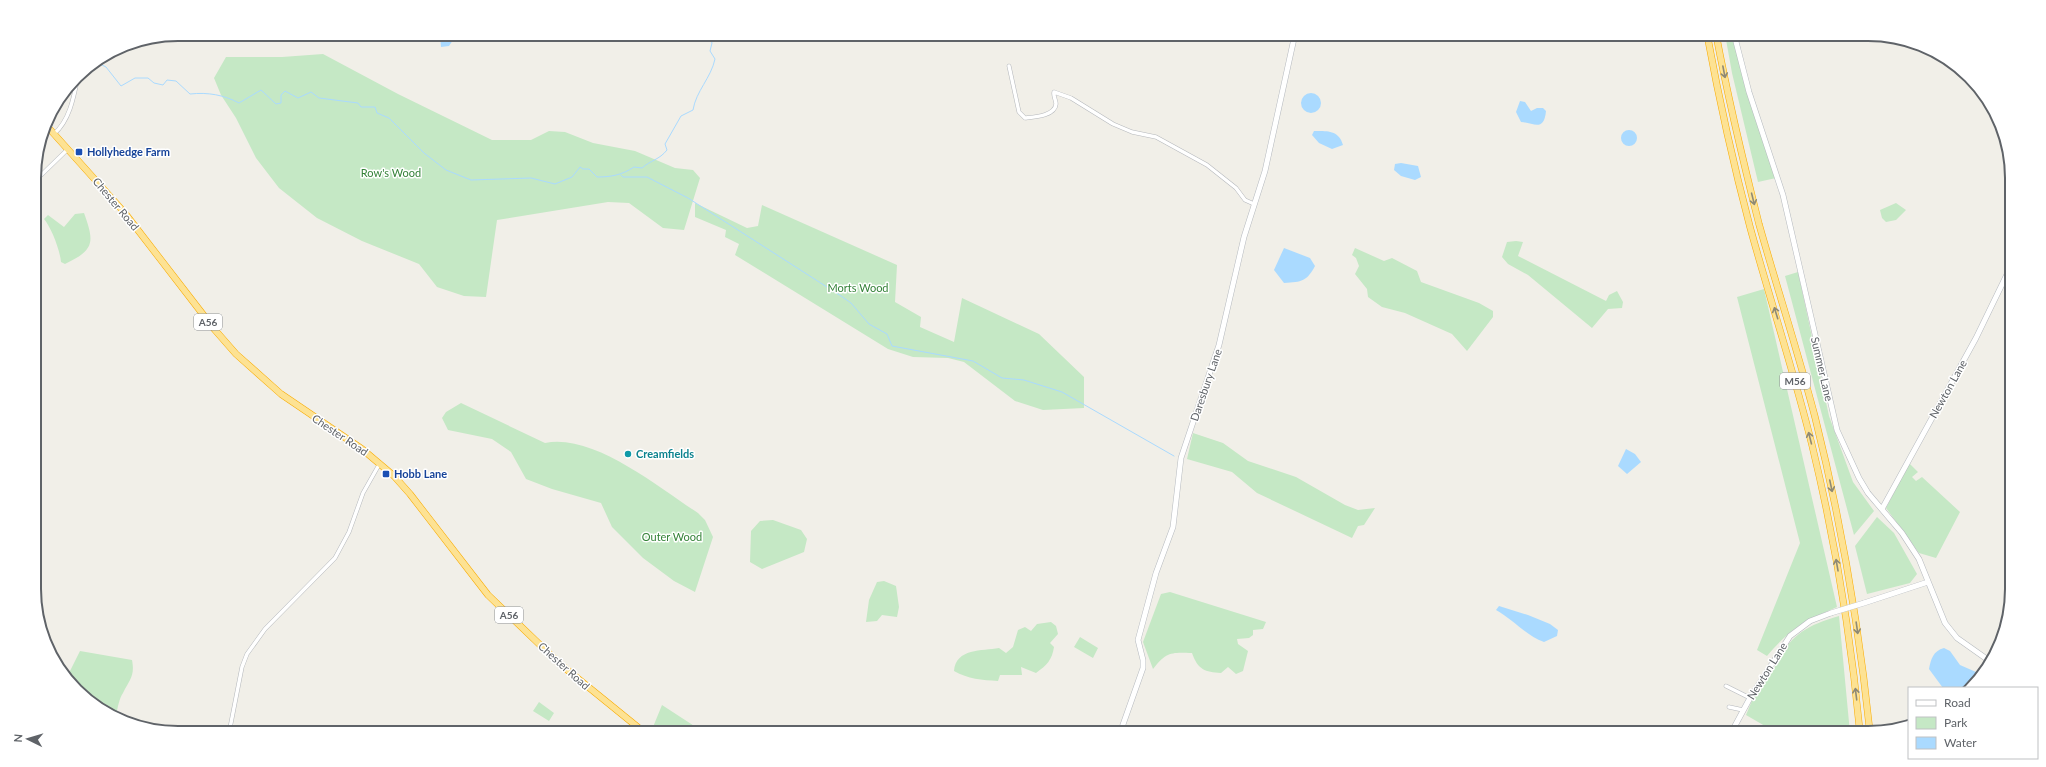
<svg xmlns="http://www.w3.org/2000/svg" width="2046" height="767" viewBox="0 0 2046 767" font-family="Lato,sans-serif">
	<rect width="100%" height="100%" fill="#f1efe8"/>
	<path fill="#c5e8c5" d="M1725,34H1732L1776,178L1758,182L1732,73Z
		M323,54L398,94L492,140H531L549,131L565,132L593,143L635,151L675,168L693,170L700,178L684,230L663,228L629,203L608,202L497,220L486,297L464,296L437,287L419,264L362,241L317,218L279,188L256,158L236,118L221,95L214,78L226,57H282Z
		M695,203L747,228L758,226L762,205L897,265L895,302L921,317L920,327L954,342L962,298L1039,334L1084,377V408L1043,410L1015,401L964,362L948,358L913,357L888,349L735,255L739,244L725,237L726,230L695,217Z
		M1896,203L1906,210L1896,220L1886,222L1882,218L1880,210Z
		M84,213C95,243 94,250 65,264L61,262C60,250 51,227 44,219L48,215L64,227L75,214Z
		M1516,241L1523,242L1518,256L1606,301L1609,295L1617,291L1623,302L1622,308L1608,309L1592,328L1528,275L1508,264L1502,257L1507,242Z
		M1355,248L1384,261L1392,258L1417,271L1421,282L1479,303L1493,311V317L1467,351L1452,334L1405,313L1382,307L1368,297L1367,289L1355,274L1359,266L1356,258L1352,255Z
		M1798,272L1829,416L1853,482L1874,511L1854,535L1785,276Z
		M1764,289L1837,607C1804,621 1791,628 1767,656L1757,650L1800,543L1737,297Z
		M461,403L545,443C593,433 658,487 698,513L705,520L713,537L695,592L674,581L643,558L612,527L601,503L552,489L526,479L511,452L492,439L448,430L442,418L446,412Z
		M1193,433L1223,443L1248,461L1296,477L1345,505L1358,510L1375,508L1364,525L1358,526L1352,538L1257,493L1232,472L1187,459Z
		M1909,463L1918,472L1912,477L1916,481L1922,477L1960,512L1936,558L1919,553L1886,508Z
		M1877,517L1894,533L1917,574L1910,583L1867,594L1855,546Z
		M773,520L801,530L807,539L804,552L762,569L750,562L751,531L760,521Z
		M884,581L896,586L899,607L897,617L882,615L877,621L866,622L869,600L877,582Z
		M1170,592L1266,622L1263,629L1253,630V635L1249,638L1237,639L1238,644L1248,651L1243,671L1236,674L1228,667L1221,673C1205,672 1198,670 1192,653C1171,652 1166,652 1153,669L1143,642L1161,594Z
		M1839,616L1850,733H1777L1746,715L1756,691L1772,668L1775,667C1790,635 1805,626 1839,616Z
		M1051,622L1056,626L1058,634L1050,643L1054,647C1052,660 1047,665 1036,673L1021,667L1022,675H1000L998,681C982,680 968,679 954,671C956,648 982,651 999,648L1006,653L1013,647L1018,630L1025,627L1031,631L1037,624Z
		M1080,637L1098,648L1093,658L1074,647Z
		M80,651L132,660C135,676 130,679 123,693C119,699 118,707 116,715L70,684L67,677Z
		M539,702L554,713L549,721L533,711Z
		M662,705L705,733H662L653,727Z"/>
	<path fill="#aadaff" d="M440,34H457L449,46L441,47Z
		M1301 103a10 10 0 1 1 20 0a10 10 0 1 1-20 0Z
		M1520,101L1525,102L1531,111L1537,108H1543L1546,111C1544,132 1534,123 1521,122L1516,112Z
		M1621 138a8 8 0 1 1 16 0a8 8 0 1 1-16 0Z
		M1314,131C1327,131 1339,130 1343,145L1332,149L1319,143L1312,135Z
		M1401,163L1418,166L1421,177L1415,180L1401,176L1394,170L1395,164Z
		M1284,248L1310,258L1315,266C1307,281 1302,282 1284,283L1274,270Z
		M1626,449L1635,454L1641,462L1627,474L1618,466Z
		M1499,606L1528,615L1550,624L1558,630L1557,636L1544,642C1525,635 1514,620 1496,610Z
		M1944,648L1950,651L1960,665L1976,672L1979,679L1970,688H1943L1929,669C1931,659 1933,651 1944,648Z"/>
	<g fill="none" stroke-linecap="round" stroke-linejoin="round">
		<path stroke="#aadaff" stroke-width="1" d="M96,62L106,67L121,86L135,78H148L154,83L163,85L167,80L176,81L190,94C208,92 224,95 239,103L261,90L276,104L281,103V95L285,91L298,98L311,92L319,98L358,103L361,107H375L377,113L389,118L424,153L446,170L471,180L531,178L555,184L572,177L580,167L583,169H589L597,177C611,177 622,175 634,167L642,168C651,160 659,160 667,150L665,144L681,116L693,110C696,91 711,78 715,59L710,51L712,43L710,38L714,34
			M621,175L623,177H647L688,198L841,296L851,303L869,324L887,334L892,346L973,361L1002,378L1024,380L1062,392L1174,456"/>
		<g stroke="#b5b8bc" stroke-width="4.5">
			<path id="street" d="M1009,66L1019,112L1025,118C1034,117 1055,116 1056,104C1056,100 1053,96 1054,92L1071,98L1113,124L1132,132L1156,137L1207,165L1236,188L1245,200L1254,204
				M54,134C70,120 74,96 78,76
				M34,182L68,149
				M1726,686L1750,698
				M1729,707L1743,710
				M229,733L242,667L247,654L265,629L335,558L349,532L363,493L380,463"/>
		</g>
		<g stroke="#b6babf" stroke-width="6">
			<path id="secondary" d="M1734,34L1749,92L1783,195L1837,430L1859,478L1868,493L1902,533L1919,559L1945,623L1957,638L1991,662
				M1882,509L1976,338L2011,266
				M1864,603L1928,582
				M1120,733L1143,668V660L1138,640L1156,573L1173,527L1181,458L1219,345L1244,237L1265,171L1295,34
				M1731,733L1750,698L1790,636L1810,621L1831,613"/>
		</g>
		<g stroke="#f9ab00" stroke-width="7">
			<path id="highway" d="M1707,34C1719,99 1733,163 1750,227C1770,300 1794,372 1812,445C1835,540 1851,636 1860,733
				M1716,34C1728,98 1743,161 1759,224C1777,288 1798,352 1815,417C1841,521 1859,626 1870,733
				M46,125L124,212L215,330L236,354L281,394L362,449L394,476L410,494L488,595L560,664L645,733"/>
		</g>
		<use href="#street" stroke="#fff" stroke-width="3.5"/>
		<use href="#secondary" stroke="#fff" stroke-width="5"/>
		<use href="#highway" stroke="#fde293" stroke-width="6"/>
		<g stroke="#b6babf" stroke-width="6" stroke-linecap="butt">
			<path id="secondary-bridge" d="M1831,613L1864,603"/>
		</g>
		<use href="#secondary-bridge" stroke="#fff" stroke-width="5"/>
	</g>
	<defs><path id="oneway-shaft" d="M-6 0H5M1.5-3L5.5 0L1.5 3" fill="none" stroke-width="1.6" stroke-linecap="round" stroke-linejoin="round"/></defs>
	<g stroke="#8e8975">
		<use href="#oneway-shaft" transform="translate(1724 72) rotate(79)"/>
		<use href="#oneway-shaft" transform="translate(1753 199) rotate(76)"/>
		<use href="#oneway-shaft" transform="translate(1776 313) rotate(-107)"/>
		<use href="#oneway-shaft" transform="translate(1810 438) rotate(-104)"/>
		<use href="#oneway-shaft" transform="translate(1831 486) rotate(78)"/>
		<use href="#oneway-shaft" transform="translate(1837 565) rotate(-100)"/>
		<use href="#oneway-shaft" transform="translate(1857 628) rotate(82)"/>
		<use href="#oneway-shaft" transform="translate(1856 694) rotate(-97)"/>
	</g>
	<g fill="#1a4fb4" stroke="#fff" stroke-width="1.5">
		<rect x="75" y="148" width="8" height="8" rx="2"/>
		<rect x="382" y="470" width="8" height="8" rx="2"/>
	</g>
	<circle fill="#0f9aa8" stroke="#fff" stroke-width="1.5" cx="628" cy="454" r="4"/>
	<g text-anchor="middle" stroke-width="3" stroke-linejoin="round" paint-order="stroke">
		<g fill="#fff" stroke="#8f9295" stroke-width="1">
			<rect x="194" y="314" width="28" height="16" rx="3"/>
			<rect x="1780" y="373" width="30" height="16" rx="3"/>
			<rect x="495" y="607" width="28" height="16" rx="3"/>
		</g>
		<g font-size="10" font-weight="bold" fill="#5f6368">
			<text x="208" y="326">A56</text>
			<text x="1795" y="385">M56</text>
			<text x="509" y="619">A56</text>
		</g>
		<g font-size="11" font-weight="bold" fill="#164399" stroke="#fff" text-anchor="start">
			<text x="87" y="156">Hollyhedge Farm</text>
			<text x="394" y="478">Hobb Lane</text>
		</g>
		<g font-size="11" fill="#348238" stroke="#fff">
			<text x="391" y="177">Row's Wood</text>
			<text x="858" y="292">Morts Wood</text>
			<text x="672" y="541">Outer Wood</text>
		</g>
		<g font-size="11" fill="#5f6368" stroke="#fff">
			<text transform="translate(116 204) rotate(50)" y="4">Chester Road</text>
			<text transform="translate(1822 369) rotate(77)" y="4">Summer Lane</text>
			<text transform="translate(1206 385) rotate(-71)" y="4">Daresbury Lane</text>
			<text transform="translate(1948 389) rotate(-61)" y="4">Newton Lane</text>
			<text transform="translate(340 435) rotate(34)" y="4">Chester Road</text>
			<text transform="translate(564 666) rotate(42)" y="4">Chester Road</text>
			<text transform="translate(1767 671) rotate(-58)" y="4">Newton Lane</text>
		</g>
		<g font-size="11" font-weight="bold" fill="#0d838f" stroke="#fff" text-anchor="start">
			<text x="636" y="458">Creamfields</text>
		</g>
	</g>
	<path d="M0 0H2046V767H0ZM178 41H1868A137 137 0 0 1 2005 178V589A137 137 0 0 1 1868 726H178A137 137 0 0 1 41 589V178A137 137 0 0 1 178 41Z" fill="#fff" fill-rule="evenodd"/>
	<path fill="none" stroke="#5f6368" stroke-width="2" d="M178 41H1868A137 137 0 0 1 2005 178V589A137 137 0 0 1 1868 726H178A137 137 0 0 1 41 589V178A137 137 0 0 1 178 41Z"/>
	<rect x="1908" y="687" width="130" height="72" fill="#ffffff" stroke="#bfc1c3"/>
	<rect x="1916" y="700" width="20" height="6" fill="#ffffff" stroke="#bfc1c3"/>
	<text x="1944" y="707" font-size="12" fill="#5f6368">Road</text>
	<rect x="1916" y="717" width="20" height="12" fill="#c5e8c5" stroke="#bfc1c3"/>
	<text x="1944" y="727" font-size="12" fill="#5f6368">Park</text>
	<rect x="1916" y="737" width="20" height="12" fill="#aadaff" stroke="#bfc1c3"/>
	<text x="1944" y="747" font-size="12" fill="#5f6368">Water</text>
	<g transform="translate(28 739) rotate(275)" stroke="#ffffff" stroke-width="3" paint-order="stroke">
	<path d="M0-3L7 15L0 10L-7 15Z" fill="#5f6368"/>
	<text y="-6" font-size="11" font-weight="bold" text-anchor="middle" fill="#5f6368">N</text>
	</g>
</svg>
